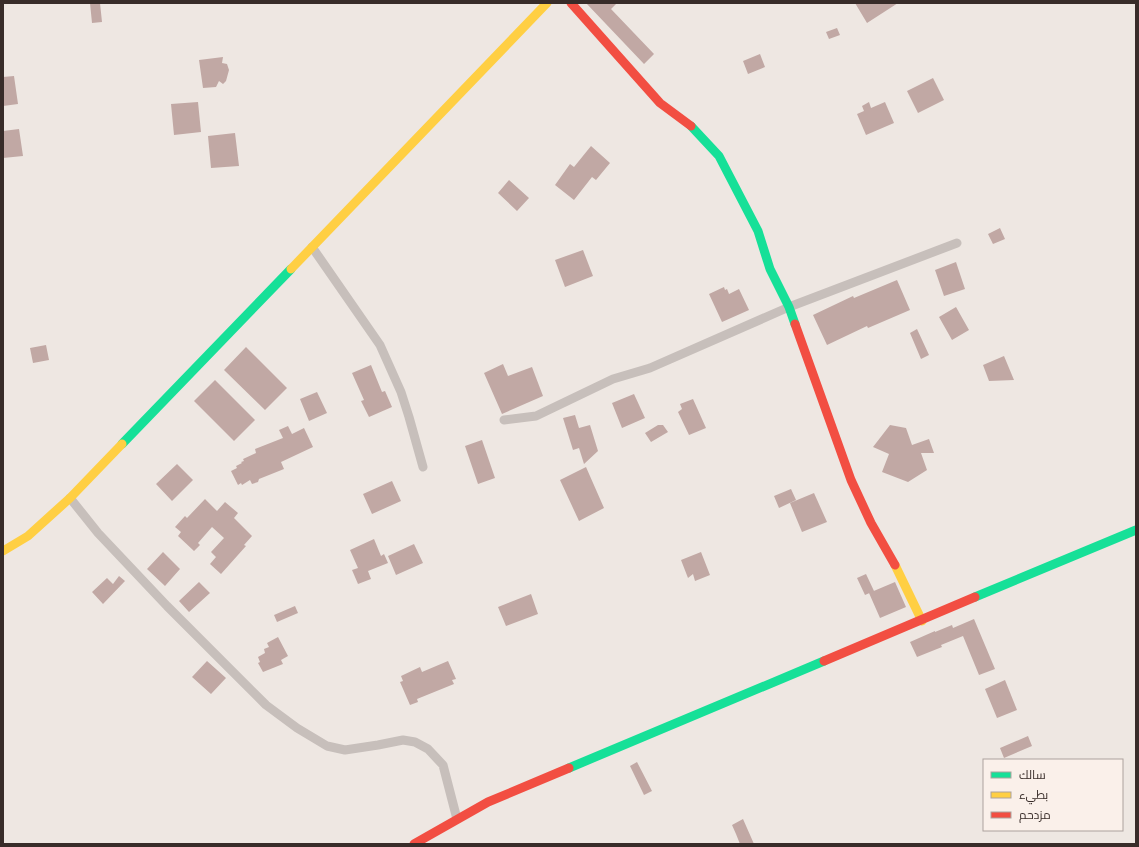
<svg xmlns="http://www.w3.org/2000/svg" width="1139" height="847" viewBox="0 0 1139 847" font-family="'Work Sans',Cairo,sans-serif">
	<rect width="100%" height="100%" fill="#eee7e2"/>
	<path fill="#c1a8a4" d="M90,3H100L102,22L92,23Z
		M586,3H617L611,9L654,54L644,64Z
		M855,3H898L867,23Z
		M837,28L840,35L829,39L826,32Z
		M760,54L765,67L748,74L743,61Z
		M223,57L222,63L227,64L229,70L226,81L223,84L219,81L216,87L203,88L199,60Z
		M14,76L18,104L3,106V77Z
		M933,78L944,100L918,113L907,91Z
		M198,102L201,132L174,135L171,104Z
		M869,102L871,108L885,102L894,123L866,135L857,114L864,111L862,106Z
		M19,129L23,156L3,158V131Z
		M235,133L239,166L211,168L208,136Z
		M591,146L610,163L596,180L592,177L574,200L555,185L570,164L574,167Z
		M509,180L529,198L517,211L498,193Z
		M1000,228L1005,239L993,244L988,234Z
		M583,250L593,276L565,287L555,260Z
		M956,262L965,289L944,296L935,270Z
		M897,280L910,310L868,328L867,326L827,345L813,315L853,296L854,298Z
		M724,287L725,290L727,289L729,294L739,289L749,310L722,322L709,294Z
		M956,307L969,330L952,340L939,317Z
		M917,329L929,355L921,359L910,333Z
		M46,345L49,360L33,363L30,348Z
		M246,347L287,388L265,410L224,370Z
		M1004,356L1014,380L989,381L983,365Z
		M503,364L508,376L532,367L543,396L502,414L484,373Z
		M371,365L382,392L385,391L392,407L369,417L361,401L364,400L352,373Z
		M215,380L255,420L234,441L194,401Z
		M317,392L327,413L309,421L300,399Z
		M634,394L645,418L622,428L612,403Z
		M693,399L706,428L689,435L678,412L682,409L680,404Z
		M575,415L579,428L590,425L598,451L584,464L579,448L573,450L563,418Z
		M658,425H663L668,432L651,442L645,433Z
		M890,425L906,428L912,445L929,439L934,453H921L927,470L908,482L882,472L889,454L873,447Z
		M288,426L292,434L304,428L313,447L281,462L284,469L259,479L258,482L252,484L250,480L242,485L241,483L238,485L231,471L237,468L236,466L242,463L241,462L244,461L243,459L256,453L255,449L283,438L279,430Z
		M482,440L495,478L478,484L465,446Z
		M177,464L193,480L172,501L156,484Z
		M586,467L604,508L579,521L560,480Z
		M392,481L401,501L372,514L363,494Z
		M791,489L796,500L779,508L774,496Z
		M814,493L827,522L802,532L790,503Z
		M205,499L217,511L225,502L238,513L234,518L252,536L244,545L246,546L221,574L210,564L216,557L211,552L224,538L212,527L198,543L200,545L194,551L178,536L181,532L175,527L185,516L187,518Z
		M374,539L381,556L384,554L388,563L368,571L371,579L358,584L352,570L358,568L350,550Z
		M414,544L423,563L396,575L388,556Z
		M163,552L180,569L165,586L147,569Z
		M701,552L710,575L695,581L693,574L688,578L681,560Z
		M866,574L874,591L865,595L857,578Z
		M119,576L125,581L103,604L92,592L107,578L113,584Z
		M199,582L210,593L189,612L179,601Z
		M895,582L906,607L880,618L869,593Z
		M531,594L538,614L506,626L498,607Z
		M295,606L298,613L277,622L274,615Z
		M974,619L995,669L979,675L963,636L941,645L942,647L917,657L910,642L935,631V632L952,625L953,628Z
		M278,637L288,656L281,660L283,664L263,672L258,663L260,662L258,657L265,653L264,649L269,647L267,643Z
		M207,661L226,678L211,694L192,677Z
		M448,661L456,679L452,680L454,684L417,699L418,702L410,705L400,682L403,681L401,676L420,667L422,672Z
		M1005,680L1017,710L997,718L985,689Z
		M1028,736L1032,746L1004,758L1000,748Z
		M637,762L652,791L644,795L630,766Z
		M743,819L754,844H740L736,834L732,825Z"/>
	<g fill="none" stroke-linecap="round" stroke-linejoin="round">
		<path stroke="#c7bfbb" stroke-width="9" d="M312,247L380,345L401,392L409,417L423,467
			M504,420L536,416L613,379L650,368L789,307L957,243
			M70,498L98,533L167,606L266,705L297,728L327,746L345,750L378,745L403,740L415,742L428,749L443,765L457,819"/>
		<path stroke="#16e098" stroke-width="9" d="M691,126L719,156L758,231L770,269L789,307L795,324
			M122,444L291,269
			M975,597L1136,530
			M569,768L824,661"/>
		<path stroke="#ffcf43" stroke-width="9" d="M291,269L547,3
			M3,551L28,536L70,498L122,444
			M895,565L922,621"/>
		<path stroke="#f24e42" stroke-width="9" d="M571,3L660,103L691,126
			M795,324L851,480L871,523L895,565
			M824,661L975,597
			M414,844L488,802L569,768"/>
	</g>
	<rect width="1139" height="847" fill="none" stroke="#382c29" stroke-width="8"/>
	<rect x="983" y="759" width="140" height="72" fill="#faf0ea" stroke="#aca29d"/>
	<rect x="991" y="772" width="20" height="6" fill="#16e098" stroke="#aca29d"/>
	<text x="1019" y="779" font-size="12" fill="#382c29">سالك</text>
	<rect x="991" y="792" width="20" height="6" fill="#ffcf43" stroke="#aca29d"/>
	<text x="1019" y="799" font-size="12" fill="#382c29">بطيء</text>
	<rect x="991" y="812" width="20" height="6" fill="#f24e42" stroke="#aca29d"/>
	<text x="1019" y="819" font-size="12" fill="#382c29">مزدحم</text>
</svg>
